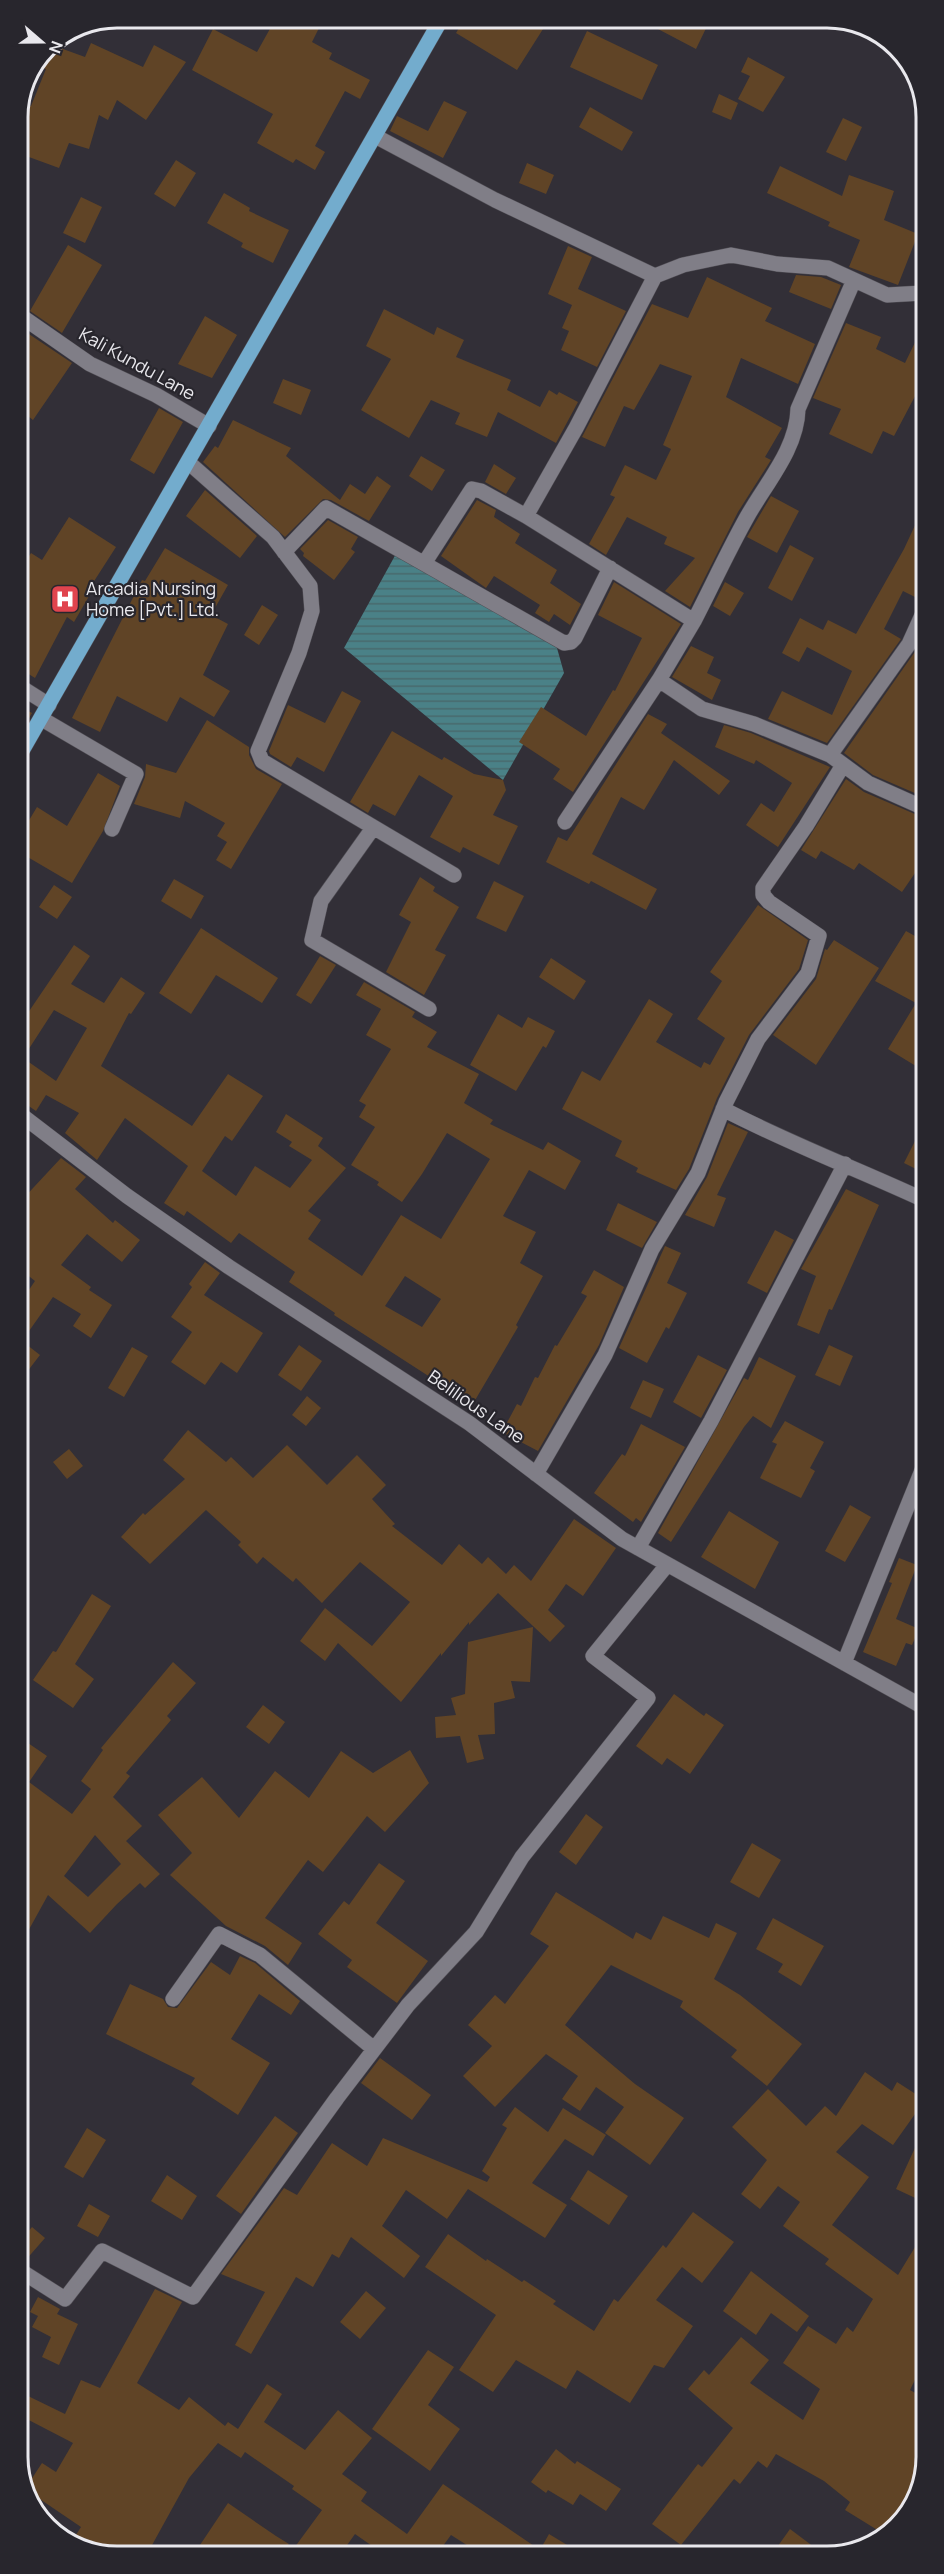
<svg xmlns="http://www.w3.org/2000/svg" width="944" height="2574" viewBox="0 0 944 2574" font-family="Manrope,sans-serif">
	<defs>
		<pattern id="water-rules" width="6" height="5" patternUnits="userSpaceOnUse" patternTransform="scale(1.5)"><rect width="6" height="5" fill="#4a8187"/><path d="M0 2.5h6" fill="none" stroke="#48696d"/></pattern>
	</defs>
	<rect width="100%" height="100%" fill="#322f37"/>
	<path fill="url(#water-rules)" d="M397,552L545,637L557,648L564,673L503,780L344,648Z"/>
	<path fill="#604426" fill-rule="evenodd" d="M276,18H324L312,42L332,53L329,59L370,80L360,99L345,91L315,146L325,152L315,170L296,159L293,163L257,143L273,114L192,70L213,29L257,52Z
		M465,18H550L517,70L456,33Z
		M637,18H711L696,49Z
		M587,31L658,65L642,100L570,67Z
		M91,43L143,67L154,45L186,62L146,120L117,100L108,120L99,115L89,149L69,143L59,168L18,153V111L22,103L31,106L46,69L38,66L47,47L52,45L85,57Z
		M748,57L785,77L763,112L738,99L750,76L741,72Z
		M719,94L738,103L731,120L712,112Z
		M444,101L467,112L443,158L390,131L397,116L428,131Z
		M590,107L633,132L622,151L579,127Z
		M843,118L862,127L846,161L826,152Z
		M176,160L196,173L175,207L154,194Z
		M527,163L554,175L546,194L519,183Z
		M780,166L842,196L849,175L894,191L884,220L918,234L898,285L849,267L860,240L828,226L830,222L767,193Z
		M224,193L250,208L249,211L289,230L273,263L241,247L243,243L207,223Z
		M81,197L102,207L85,243L63,233Z
		M68,245L102,265L62,333L30,311Z
		M568,246L592,257L578,289L626,311L597,367L561,350L569,331L562,328L572,305L548,294Z
		M796,275L821,277L841,285L831,309L789,292Z
		M707,277L772,308L765,321L815,344L798,384L741,358L726,397L782,428L765,457L771,460L738,512L690,607L665,591L695,558L664,544L667,537L627,517L606,555L589,544L615,497L610,495L625,465L656,480L671,449L663,445L692,376L660,364L634,410L624,406L605,447L582,437L652,304L688,318Z
		M384,309L434,335L437,327L464,340L456,357L511,380L507,390L540,407L549,390L557,395L559,392L578,402L556,443L498,412L487,437L455,424L460,413L431,400L409,438L361,410L391,359L366,346Z
		M205,316L237,335L212,378L178,364Z
		M846,323L881,337L876,349L905,363L923,326V381L894,436L883,431L872,454L829,434L841,409L813,398Z
		M20,328L72,363L33,420L19,409Z
		M283,379L311,390L301,415L273,403Z
		M159,408L183,422L154,474L130,460Z
		M233,420L291,448L286,456L340,500L350,484L365,494L377,476L391,486L369,521L331,500L323,499L285,537L203,462L215,446L218,448Z
		M421,456L445,470L432,491L409,476Z
		M494,464L516,478L506,494L485,482Z
		M205,490L257,536L240,558L186,516Z
		M771,496L799,511L777,553L747,537Z
		M477,500L496,510L494,517L520,534L515,543L557,570L550,583L581,604L570,625L554,614L549,622L535,613L540,605L494,576L486,588L441,556Z
		M923,508V601L903,591L884,629L901,639L827,743L768,719L782,691L832,715L852,671L807,647L799,662L782,653L800,618L823,630L828,620L856,634L904,549Z
		M69,517L116,547L89,589L92,591L74,622L67,617L35,678L19,668V572L31,553L42,560Z
		M328,520L358,537L351,549L355,552L334,580L303,556L304,553L300,549Z
		M790,545L814,558L792,601L768,588Z
		M165,548L228,585L211,615L228,624L203,675L230,691L214,717L180,697L167,722L117,696L100,732L72,718L142,580L145,581Z
		M614,582L681,624L573,792L553,779L560,769L519,742L541,707L586,736L613,690L615,691L642,638L598,615Z
		M725,582L744,593L730,616L713,606Z
		M262,605L278,615L259,645L244,635Z
		M691,646L714,657L707,673L721,680L712,700L672,677Z
		M919,646L923,649L924,797L873,775L844,753Z
		M342,691L361,701L324,772L297,757L291,767L270,754L269,751L288,705L325,723Z
		M19,706L32,713L19,736Z
		M648,714L667,724L661,733L730,781L719,795L674,760L644,810L621,797L592,854L657,889L646,910L591,881L589,884L546,862L558,837L567,841Z
		M207,720L249,747V755L256,769L282,784L231,869L216,860L227,842L217,836L225,823L185,801L180,818L134,804L145,777L146,764L176,773Z
		M724,725L751,733L830,767L778,847L746,825L761,803L774,812L792,783L756,760L754,764L715,747Z
		M392,731L442,760L444,757L474,774L503,780L506,790L493,815L518,826L499,865L463,847L460,853L430,837L453,796L419,775L395,816L373,804L368,813L350,802Z
		M98,773L120,786L103,831L72,883L19,852V837L37,807L67,826Z
		M846,779L864,792L924,818V860L902,892L859,863L854,870L821,851L816,859L801,850Z
		M420,877L435,887L433,891L459,907L435,950L446,955L424,995L386,972L411,922L399,915Z
		M174,879L204,896L191,919L161,901Z
		M494,881L524,896L506,932L476,918Z
		M54,885L72,897L57,919L39,907Z
		M758,905L808,940L799,969L749,1035L717,1098L689,1169L676,1190L636,1172L638,1168L615,1156L622,1141L562,1109L582,1071L600,1081L649,999L673,1014L656,1042L701,1068L704,1062L710,1065L725,1038L697,1019L722,981L710,972Z
		M201,928L278,978L262,1003L216,975L191,1014L159,993Z
		M906,931L924,941V1071L888,1049L916,1003L875,981Z
		M834,940L879,968L816,1065L773,1035L816,979L825,949L827,950Z
		M74,945L90,956L71,984L104,1003L121,977L145,993L131,1014L129,1013L101,1066L192,1126L228,1074L263,1096L232,1141L225,1136L202,1171L236,1196L255,1166L290,1188L312,1160L289,1146L292,1142L276,1132L286,1114L323,1138L318,1146L346,1168L308,1211L321,1220L308,1239L362,1276L401,1215L441,1239L490,1159L447,1133L422,1174L402,1202L377,1185L379,1182L351,1165L375,1127L359,1117L366,1105L359,1101L391,1049L366,1035L381,1009L356,995L364,982L415,1012L412,1017L437,1032L427,1047L479,1074L464,1103L493,1120L490,1124L543,1150L548,1142L581,1161L565,1190L529,1170L503,1216L536,1232L520,1263L543,1276L516,1325L518,1327L474,1402L430,1377L334,1315L335,1313L289,1282L295,1272L239,1233L231,1243L187,1211L184,1216L164,1203L188,1166L125,1118L97,1160L65,1133L79,1113L46,1095L36,1111L20,1100L19,1026ZM54,1010L87,1028L56,1081L23,1058ZM405,1276L441,1299L422,1327L385,1306Z
		M320,956L336,965L311,1004L296,995Z
		M551,958L586,981L574,1000L539,977Z
		M498,1014L522,1028L528,1017L555,1031L546,1048L543,1046L516,1091L470,1065Z
		M728,1123L748,1132L717,1195L726,1198L714,1227L685,1215L707,1177Z
		M924,1123V1173L904,1163Z
		M61,1158L86,1177L75,1189L113,1223L115,1220L140,1240L122,1262L87,1234L61,1265L91,1287L89,1290L112,1305L91,1338L73,1326L81,1314L53,1297L22,1341L40,1355L20,1381V1303L35,1281L20,1269V1202Z
		M846,1189L879,1205L832,1310L829,1309L819,1334L797,1325L816,1276L801,1269Z
		M618,1203L657,1222L642,1248L606,1230Z
		M775,1230L794,1240L767,1293L747,1283Z
		M665,1246L681,1253L667,1283L687,1293L669,1329L666,1327L647,1363L619,1348Z
		M205,1262L220,1273L204,1295L263,1333L237,1373L221,1362L205,1385L171,1362L192,1332L171,1317L192,1287L189,1284Z
		M594,1270L624,1287L599,1345L538,1451L502,1432L517,1404L521,1406L535,1377L538,1378L555,1345L557,1346L587,1296L581,1293Z
		M299,1345L322,1361L301,1391L278,1375Z
		M829,1345L853,1356L840,1386L815,1375Z
		M132,1347L148,1356L124,1397L108,1388Z
		M698,1355L727,1370L701,1418L673,1402Z
		M759,1357L796,1376L771,1428L753,1416L744,1427L671,1542L658,1533L744,1378L748,1380Z
		M643,1380L664,1389L651,1418L630,1408Z
		M307,1396L321,1408L306,1426L292,1415Z
		M785,1421L824,1442L810,1468L815,1471L801,1498L760,1478L777,1444L772,1442Z
		M641,1424L685,1447L641,1522L636,1518L633,1522L594,1493L622,1454L625,1456Z
		M188,1430L226,1462L231,1457L253,1478L287,1445L327,1485L357,1455L386,1485L372,1499L395,1524L392,1526L442,1565L459,1544L482,1564L488,1557L506,1574L514,1565L531,1581L574,1519L616,1548L583,1596L566,1584L548,1610L565,1626L550,1642L498,1593L469,1625V1622L441,1656V1653L401,1702L338,1643L325,1661L300,1641L325,1608L372,1646L410,1602L360,1562L322,1603L296,1578L293,1582L263,1557L257,1564L238,1545L241,1542L206,1510L150,1564L121,1537L143,1513L145,1515L185,1479L163,1460Z
		M69,1449L83,1466L67,1479L53,1462Z
		M850,1505L871,1517L845,1562L825,1551Z
		M729,1511L779,1542L755,1589L701,1557Z
		M899,1558L917,1565L896,1619L919,1629L912,1645L906,1643L896,1666L863,1652L892,1583L889,1582Z
		M92,1594L111,1606L75,1664L94,1679L73,1708L33,1680L53,1651L56,1652Z
		M533,1627L530,1682L511,1681L515,1698L494,1703L495,1734L478,1735L484,1759L467,1763L460,1736L436,1738L435,1717L456,1715L451,1698L465,1694L468,1642Z
		M173,1662L196,1683L167,1716L171,1720L126,1773L130,1776L113,1797L142,1826L126,1841L160,1874L145,1888L140,1883L117,1904L90,1933L48,1895L21,1944L20,1754L28,1743L47,1756L29,1782L72,1814L91,1789L81,1781L103,1750L101,1748ZM95,1835L121,1864L88,1897L64,1876Z
		M674,1694L704,1716L706,1713L724,1725L690,1774L667,1758L662,1765L636,1746Z
		M263,1705L285,1722L269,1744L246,1727Z
		M410,1750L429,1783L385,1832L367,1816L323,1872L308,1860L265,1918L302,1943L288,1965L265,1946L226,1926L170,1875L192,1853L158,1815L202,1777L239,1818L275,1771L309,1798L341,1751L373,1773Z
		M586,1814L603,1827L576,1865L559,1852Z
		M752,1843L781,1860L759,1898L730,1882Z
		M379,1863L405,1881L376,1923L428,1961L397,2003L347,1967L352,1960L318,1934L344,1901L349,1905Z
		M556,1892L633,1939L636,1932L651,1940L663,1916L709,1938L716,1923L737,1933L714,1979L740,1995L802,2044L767,2086L731,2057L737,2050L680,2007L683,2001L611,1965L565,2025L635,2084L684,2118L650,2165L605,2133L624,2107L596,2087L580,2111L562,2099L578,2076L546,2054L495,2107L463,2076L492,2046L468,2025L495,1995L505,2004L549,1946L530,1934Z
		M773,1918L824,1946L801,1986L778,1972L783,1964L756,1949Z
		M240,1956L255,1963L300,2001L291,2015L259,1994L231,2039L270,2063L238,2115L191,2084L195,2078L106,2034L130,1984L163,1999L168,2007L177,2008L211,1962L230,1975Z
		M380,2058L431,2095L412,2120L361,2083Z
		M865,2072L892,2091L897,2082L925,2100L893,2145L862,2124L836,2152L869,2177L832,2225L898,2275L926,2229V2268L915,2287L926,2293V2357L910,2390L926,2399V2457L909,2489L914,2491L906,2517L884,2531H879L845,2510L850,2502L824,2481L776,2454L767,2468L758,2461L740,2484L734,2479L681,2545L652,2524L698,2464L702,2467L733,2428L688,2389L704,2370L709,2375L741,2337L769,2360L750,2383L803,2420L820,2389L783,2363L808,2326L836,2344L847,2327L853,2332L873,2299L825,2264L829,2259L783,2226L800,2202L778,2186L760,2209L741,2194L767,2160L732,2127L768,2089L806,2126L825,2106L836,2116Z
		M515,2107L548,2132L563,2108L606,2135L593,2156L565,2139L532,2183L567,2205L545,2238L468,2189L447,2219L406,2190L382,2226L420,2256L404,2278L351,2237L339,2258L332,2254L313,2287L296,2277L251,2354L235,2345L265,2292L221,2274L284,2188L297,2195L332,2143L367,2166L383,2138L487,2182L490,2177L482,2171L507,2128L502,2125Z
		M275,2116L298,2133L241,2214L216,2196Z
		M926,2124V2203L896,2189Z
		M87,2128L106,2140L83,2178L64,2167Z
		M588,2170L628,2196L609,2225L570,2199Z
		M167,2175L197,2196L182,2220L151,2201Z
		M89,2204L110,2216L98,2237L77,2226Z
		M693,2212L734,2242L702,2283L682,2267L656,2300L693,2326L664,2368L654,2365L630,2403L577,2370L566,2389L516,2360L493,2392L459,2370L496,2315L425,2267L448,2234L486,2261L487,2259L522,2282L524,2280L556,2301L553,2304L594,2331L614,2299L618,2302L663,2245L666,2248Z
		M32,2227L45,2238L24,2262L21,2261V2240Z
		M751,2271L809,2316L797,2332L771,2313L756,2335L723,2311Z
		M155,2289L182,2302L137,2383L179,2410L189,2397L225,2426L228,2422L238,2429L267,2384L282,2394L264,2422L305,2450L338,2410L372,2438L342,2474L367,2492L361,2501L407,2534L443,2484L540,2550L549,2534L582,2554H481L451,2535L437,2554L385,2555L355,2534L340,2555H289L322,2510L292,2489L294,2486L245,2452L241,2458L218,2443L189,2478L146,2556H110L72,2541L81,2527L25,2489L42,2463L56,2472L73,2443L21,2416V2408L28,2396L65,2414L81,2380L100,2388Z
		M366,2291L386,2308L360,2339L340,2322Z
		M38,2297L60,2309L57,2314L78,2324L59,2365L42,2357L51,2337L32,2327L38,2316L30,2312Z
		M428,2350L454,2367L428,2405L460,2429L430,2471L372,2429Z
		M556,2449L575,2464L577,2461L621,2489L606,2511L580,2494L573,2505L548,2490L546,2493L531,2482Z
		M228,2503L276,2536L289,2544L278,2555H214L200,2545Z
		M790,2529L822,2553H773Z"/>
	<g fill="none" stroke-linecap="round" stroke-linejoin="round">
		<g stroke="#504e55" stroke-width="16">
			<path id="minor" d="M567,18L571,20
				M375,136L495,200L655,276
				M18,314L90,364L156,395L209,426
				M188,462L273,537L310,586L312,611L299,653L258,751L262,761L454,875
				M284,552L326,508L564,643L571,642L575,638L610,568
				M425,562L472,489L481,491L526,516
				M923,613L909,644L830,755L868,783L924,808
				M694,621C712,586 728,551 747,517C766,483 797,449 798,409L854,280
				M19,686L49,705
				M42,719L136,774L112,829
				M830,755L754,724L702,709L659,680L694,621L526,516L576,428L655,276L683,265L731,255L777,264L828,268L887,295L923,293
				M565,822L659,680
				M373,828L321,901L312,940L429,1009
				M723,1109C788,1143 857,1169 924,1200
				M20,1114L127,1196L229,1267L469,1423L622,1539L925,1708
				M536,1474L605,1355L652,1249L698,1173L726,1102L758,1039L808,973L819,936L769,902L763,895V888L806,826L843,765
				M638,1548L711,1421L845,1164
				M844,1663L925,1463
				M173,1999L219,1934L260,1955L374,2049
				M21,2271L65,2299L102,2251L193,2297L337,2098L408,2005L476,1932L522,1857L648,1698L593,1656L667,1565"/>
		</g>
		<g stroke="#504e55" stroke-width="16">
			<path id="major" d="M19,756L442,18"/>
		</g>
		<use href="#minor" stroke="#807e87" stroke-width="15"/>
		<use href="#major" stroke="#73accd" stroke-width="15"/>
	</g>
	<defs>
		<g id="hospital-square" transform="scale(1.5)"><rect x="-9" y="-9" width="18" height="18" rx="4" fill="#e0444e" stroke="#28262d"/><path d="M-5-5h3v3.5h4V-5h3V5h-3V1.5h-4V5h-3Z" fill="#fff"/></g>
	</defs>
	<g fill-rule="evenodd">
		<use href="#hospital-square" x="65" y="599"/>
	</g>
	<g text-anchor="middle" stroke-width="4.5" stroke-linejoin="round" paint-order="stroke">
		<g font-size="18" fill="#e9e8ed" stroke="#28262d">
			<text transform="translate(137 364) rotate(29)" y="6">Kali Kundu Lane</text>
			<text transform="translate(476 1407) rotate(35)" y="6">Belilious Lane</text>
		</g>
		<g font-size="18" fill="#e9e8ed" stroke="#28262d" text-anchor="start">
			<text x="86" y="595">Arcadia Nursing<tspan x="86" dy="21">Home [Pvt.] Ltd.</tspan></text>
		</g>
	</g>
	<path d="M0 0H944V2574H0ZM117 28H827A89 89 0 0 1 916 117V2457A89 89 0 0 1 827 2546H117A89 89 0 0 1 28 2457V117A89 89 0 0 1 117 28Z" fill="#28262d" fill-rule="evenodd"/>
	<path fill="none" stroke="#e9e8ed" stroke-width="3" d="M117 28H827A89 89 0 0 1 916 117V2457A89 89 0 0 1 827 2546H117A89 89 0 0 1 28 2457V117A89 89 0 0 1 117 28Z"/>
	<g transform="translate(42 42) rotate(110)" stroke="#28262d" stroke-width="4.5" paint-order="stroke">
	<path d="M0-4.5L10 22L0 15L-10 22Z" fill="#e9e8ed"/>
	<text y="-9" font-size="16" font-weight="bold" text-anchor="middle" fill="#e9e8ed">N</text>
	</g>
</svg>
